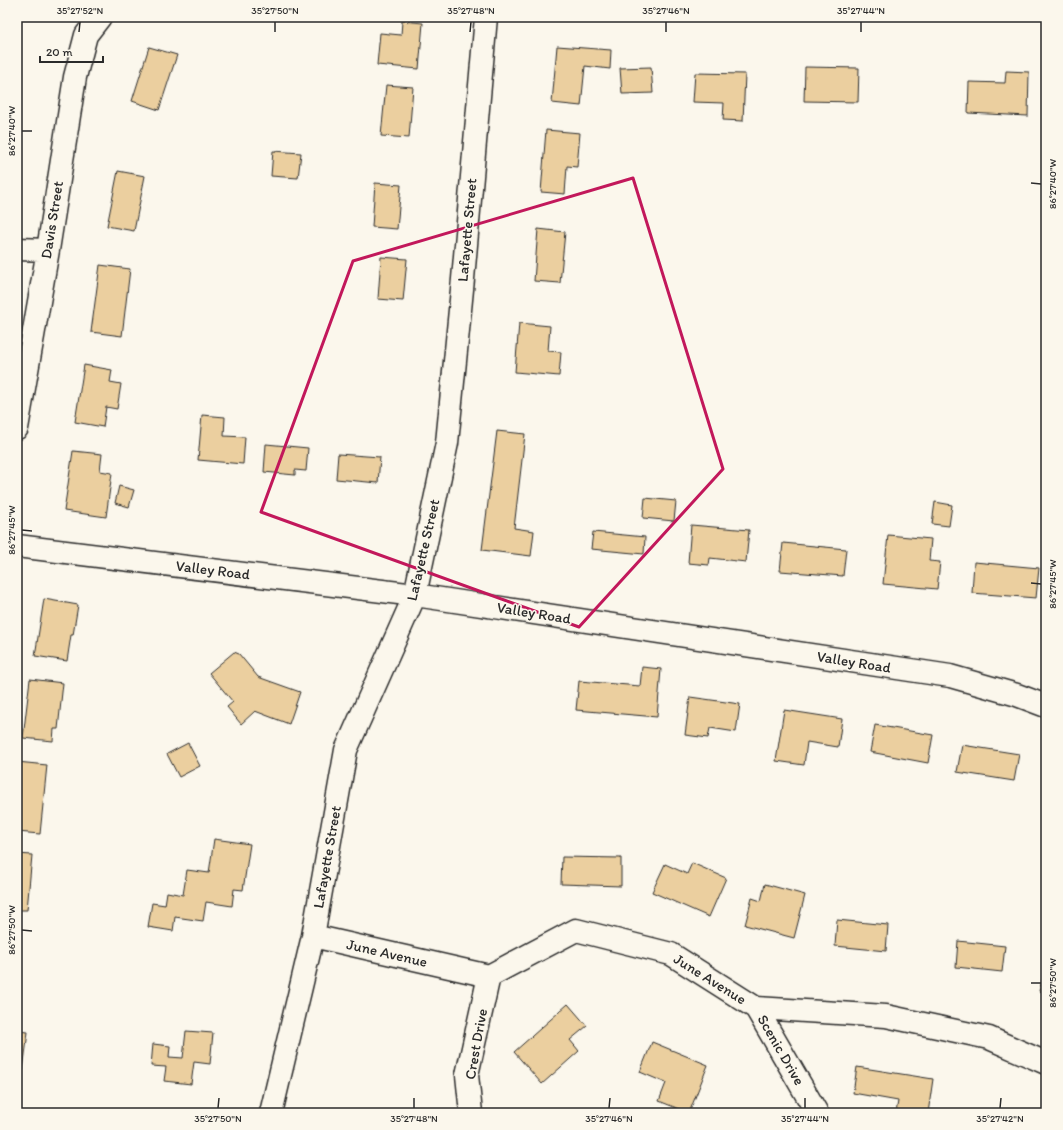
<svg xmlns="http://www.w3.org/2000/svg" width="1063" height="1130" viewBox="0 0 1063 1130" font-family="Itim,sans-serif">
	<rect width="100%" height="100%" fill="#fbf7ec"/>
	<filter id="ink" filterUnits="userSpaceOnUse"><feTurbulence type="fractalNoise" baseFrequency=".025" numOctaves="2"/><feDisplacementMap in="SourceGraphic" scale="8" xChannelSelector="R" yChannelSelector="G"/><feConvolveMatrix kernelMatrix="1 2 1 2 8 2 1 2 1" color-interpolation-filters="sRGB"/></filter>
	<g filter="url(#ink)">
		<path fill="#ebcf9f" stroke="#2b2b2b" d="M402,21L423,23L419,69L377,65L380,33L401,35Z
			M557,46L611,50L610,69L585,66L581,106L552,103Z
			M149,47L177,55L159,110L132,101Z
			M651,67L653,93L622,94L620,68Z
			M805,67L859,68L858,102L804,101Z
			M1006,71L1029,72L1028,116L968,113L969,82L1005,83Z
			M695,73L745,74L743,121L723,120L724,103L693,102Z
			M386,85L413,87L409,138L381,136Z
			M546,130L580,133L577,167L567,166L565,194L541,192Z
			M273,151L301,153L298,178L271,176Z
			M118,171L145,176L134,231L107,226Z
			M375,183L401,185L397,229L372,227Z
			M538,229L565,232L560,283L534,281Z
			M381,257L407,259L403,301L378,299Z
			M100,265L130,269L122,336L91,332Z
			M519,323L550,326L548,351L561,352L559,376L515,372Z
			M84,365L112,370L110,382L121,384L117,409L106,407L103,427L75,422Z
			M202,415L225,417L224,436L245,437L243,464L198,460Z
			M497,431L525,434L514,528L534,531L531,556L482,550Z
			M266,444L308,448L306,471L295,470V475L264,472Z
			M73,451L102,454L100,471L112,473L106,517L64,511Z
			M338,454L380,457L378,483L336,479Z
			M119,486L134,490L129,507L115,503Z
			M645,498L676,501L674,521L643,518Z
			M935,502L952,505L949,526L932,524Z
			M691,525L749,530L746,562L710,558L709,565L688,563Z
			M593,532L645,537L644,554L591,549Z
			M888,535L931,539L929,561L940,562L937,589L883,584Z
			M783,543L846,549L843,576L780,571Z
			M974,562L1039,568L1036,598L972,593Z
			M44,599L78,605L73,635H71L67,661L35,656Z
			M234,652L239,654L258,677L300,692L289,724L255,711L241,724L227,707L233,702L209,673Z
			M642,667L661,669L657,717L576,710L579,681L640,686Z
			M30,679L63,683L58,729H54L53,741L23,738Z
			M690,697L740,704L736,732L710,728L708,738L685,735Z
			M784,710L842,719L838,747L807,742L804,765L776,761Z
			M875,725L933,735L928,763L870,752Z
			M188,743L200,766L179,777L167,754Z
			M962,745L1019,754L1014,781L957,772Z
			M17,762L47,765L40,834L17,832Z
			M214,839L250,844L243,890L234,889L232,906L206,902L203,921L175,917L173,931L148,927L152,903L165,905L167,892L183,895L187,870L209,873Z
			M17,854L32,855L27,910H17Z
			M562,857L621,858V886L561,884Z
			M692,863L726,878L709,917L652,892L665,864L687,874Z
			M765,884L805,895L794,938L745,925L752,898L761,901Z
			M837,920L888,925L886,951L835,946Z
			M958,941L1005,946L1002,972L956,967Z
			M1046,966V993L1039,991Z
			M568,1004L587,1026L570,1040L579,1051L542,1084L514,1052Z
			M17,1031L28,1032L23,1070L17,1069Z
			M186,1031L213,1033L210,1064L194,1062L191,1084L164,1081L166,1067L151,1066L153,1044L170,1046L169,1057L183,1058Z
			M652,1042L708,1065L689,1113L659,1101L666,1083L640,1072Z
			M857,1067L933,1079L928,1113H896L898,1101L853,1093Z"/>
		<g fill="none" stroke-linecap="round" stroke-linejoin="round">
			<g stroke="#2b2b2b" stroke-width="25">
				<path id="minor" d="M17,249L48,250
					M17,428L48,250L75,77L86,35L100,17
					M17,546L415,595L950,676L1017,695L1046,706
					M313,936L489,976L576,930L671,954L756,1008L886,1016L989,1038L1046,1063
					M756,1008L817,1113
					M271,1113L313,936L346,750L415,595L447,443L463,279L486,17
					M471,1113L467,1075L489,976"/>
			</g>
			<use href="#minor" stroke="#fbf7ec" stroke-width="22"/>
		</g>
	</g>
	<path fill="none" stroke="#c2185b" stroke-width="3" stroke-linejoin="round" d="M633,178L723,469L579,627L261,512L353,261Z"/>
	<path fill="none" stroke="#2b2b2b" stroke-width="1.5" d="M79,32L80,22M275,32V22M470,32L471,22M666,32V22M861,32V22M22,131H32M1031,183L1041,184M22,530L32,531M1031,583L1041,584M22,930L32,931M1031,983H1041M218,1108L219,1098M414,1108V1098M609,1108L610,1098M805,1108V1098M1000,1108L1001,1098"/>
	<g text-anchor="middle" stroke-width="3" stroke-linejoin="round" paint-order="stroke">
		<g font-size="15" fill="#2b2b2b" stroke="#fbf7ec">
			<text transform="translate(52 220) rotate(-81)" y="5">Davis Street</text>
			<text transform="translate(467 230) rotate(-85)" y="5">Lafayette Street</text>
			<text transform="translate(423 550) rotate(-77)" y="5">Lafayette Street</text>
			<text transform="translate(213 570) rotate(7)" y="5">Valley Road</text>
			<text transform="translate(534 613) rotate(9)" y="5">Valley Road</text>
			<text transform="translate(854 662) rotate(9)" y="5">Valley Road</text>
			<text transform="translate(327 857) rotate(-80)" y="5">Lafayette Street</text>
			<text transform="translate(387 953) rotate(13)" y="5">June Avenue</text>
			<text transform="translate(710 979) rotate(32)" y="5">June Avenue</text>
			<text transform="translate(476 1044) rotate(-80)" y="5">Crest Drive</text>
			<text transform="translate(781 1050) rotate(60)" y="5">Scenic Drive</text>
		</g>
	</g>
	<rect width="1063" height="1130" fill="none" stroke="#fbf7ec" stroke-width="44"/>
	<path d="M40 56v6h63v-6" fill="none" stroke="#2b2b2b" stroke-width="2"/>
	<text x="46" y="56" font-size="12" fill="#2b2b2b" stroke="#fbf7ec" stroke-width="3" paint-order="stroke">20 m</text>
	<rect x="22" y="22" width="1019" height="1086" fill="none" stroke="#2b2b2b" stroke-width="1.5"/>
	<g font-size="10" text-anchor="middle" fill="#2b2b2b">
		<text x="80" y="14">35°27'52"N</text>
		<text x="275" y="14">35°27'50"N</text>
		<text x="471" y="14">35°27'48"N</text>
		<text x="666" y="14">35°27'46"N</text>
		<text x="861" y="14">35°27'44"N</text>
		<text transform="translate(11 131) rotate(-90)" y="4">86°27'40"W</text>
		<text transform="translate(1052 184) rotate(-90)" y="4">86°27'40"W</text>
		<text transform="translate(11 530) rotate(-90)" y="4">86°27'45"W</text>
		<text transform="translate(1052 584) rotate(-90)" y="4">86°27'45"W</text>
		<text transform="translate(11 930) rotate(-90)" y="4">86°27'50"W</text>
		<text transform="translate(1052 983) rotate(-90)" y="4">86°27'50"W</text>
		<text x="218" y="1122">35°27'50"N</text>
		<text x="414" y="1122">35°27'48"N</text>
		<text x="609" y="1122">35°27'46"N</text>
		<text x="805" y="1122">35°27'44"N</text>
		<text x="1000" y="1122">35°27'42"N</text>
	</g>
</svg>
